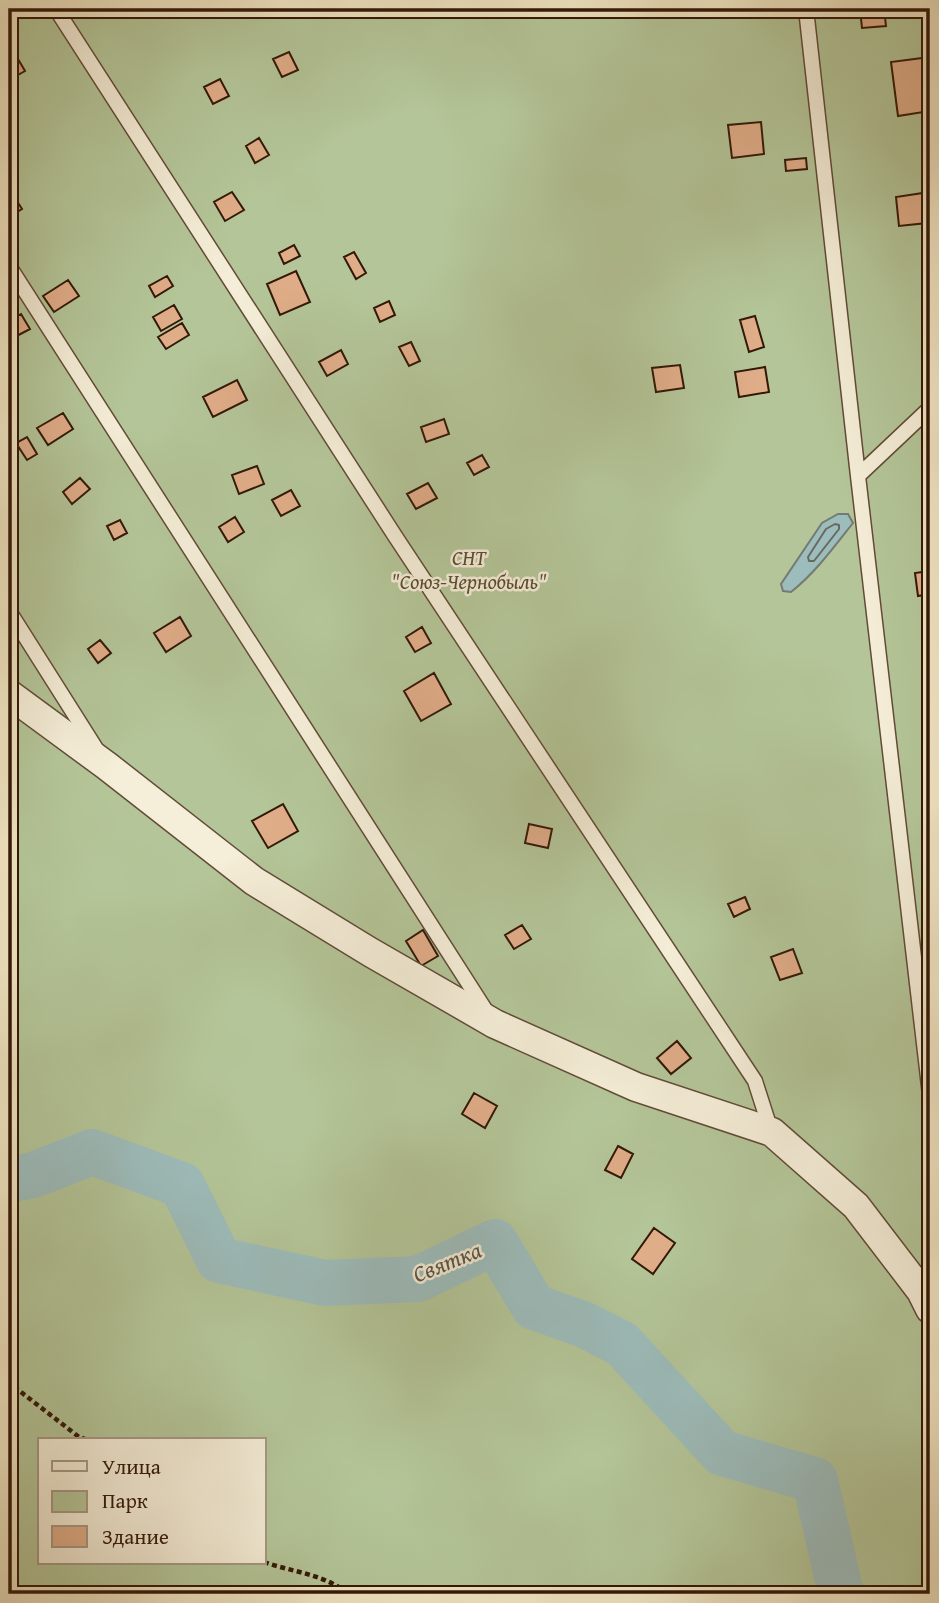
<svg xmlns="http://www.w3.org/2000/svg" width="939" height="1603" viewBox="0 0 939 1603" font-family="'Gentium Book Plus',serif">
	<rect width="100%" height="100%" fill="#f0e5c3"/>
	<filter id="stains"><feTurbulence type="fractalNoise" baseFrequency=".00286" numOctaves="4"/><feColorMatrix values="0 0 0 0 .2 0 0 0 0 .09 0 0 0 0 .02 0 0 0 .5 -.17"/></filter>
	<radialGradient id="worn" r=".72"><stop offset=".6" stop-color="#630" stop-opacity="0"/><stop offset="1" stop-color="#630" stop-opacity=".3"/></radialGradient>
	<path fill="#b4c699" stroke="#746f50" stroke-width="2" fill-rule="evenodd" d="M9,9H930V1594H9ZM40,1440H264V1563H40Z"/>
	<path fill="#9dbdbc" stroke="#737b74" stroke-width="2" d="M838,514H848L853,523C834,547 815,573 791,592L783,591L781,584L822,523Z"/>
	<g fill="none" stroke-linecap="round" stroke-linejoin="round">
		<path stroke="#686a62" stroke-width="2" d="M835,524L839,525V529L814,561H809L808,557L826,529Z"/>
		<path stroke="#9dbdbc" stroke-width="46" d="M9,1180L33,1175L92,1152L182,1185L219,1260L325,1283L418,1279L495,1242L534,1307L585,1325L622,1344L722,1453L815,1480L841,1594"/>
	</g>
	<path fill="#e0ad89" stroke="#331808" stroke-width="2" d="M860,9H884L886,26L862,28Z
		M289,52L298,70L282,77L273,59Z
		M15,54L25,71L9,80V58Z
		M930,57V111L898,116L891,62Z
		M220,79L229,96L213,104L204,87Z
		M761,122L764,154L732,158L728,125Z
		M259,138L269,155L255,163L246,146Z
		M806,158L807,169L786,171L785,160Z
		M11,192L22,209L9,217V193Z
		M232,192L244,210L225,221L214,202Z
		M923,193L927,223L899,226L896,197Z
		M294,245L300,256L284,264L279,253Z
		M354,252L366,273L356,279L344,257Z
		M296,271L310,302L280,315L267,284Z
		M167,276L173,286L155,297L149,286Z
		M68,280L79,296L54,312L43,296Z
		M389,301L395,315L380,322L374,308Z
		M174,305L182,319L161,331L153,317Z
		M21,314L30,329L9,340V321Z
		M755,316L764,347L749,352L740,320Z
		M182,323L189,335L166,349L158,337Z
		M411,342L420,361L409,366L399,347Z
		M341,350L348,364L327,376L319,362Z
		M680,365L684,388L656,392L652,368Z
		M765,367L769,392L739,397L735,372Z
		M237,380L247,400L213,417L203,397Z
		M63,413L73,429L48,445L37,428Z
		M444,419L449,434L426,442L421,427Z
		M27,437L37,454L27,460L16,443Z
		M482,455L489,467L474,475L467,463Z
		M257,466L264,484L239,494L232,475Z
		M80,478L90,489L72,504L63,492Z
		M428,483L437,498L416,509L407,494Z
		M291,490L300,506L281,516L272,500Z
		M235,517L244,532L228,542L219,527Z
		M120,520L127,533L114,540L107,526Z
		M930,571V594L918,596L915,573Z
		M180,617L191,636L166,652L154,633Z
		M422,627L431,643L415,652L406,637Z
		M100,640L111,653L98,663L88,649Z
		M434,673L451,704L421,721L404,691Z
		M283,804L298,831L268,848L252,821Z
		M529,824L552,829L548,848L525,843Z
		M745,897L750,909L734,917L728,904Z
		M522,925L531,939L514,949L505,935Z
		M423,930L438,956L421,966L406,941Z
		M793,949L802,973L780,980L771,957Z
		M677,1041L691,1058L671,1074L657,1058Z
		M474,1093L497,1106L485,1128L462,1114Z
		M618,1146L633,1154L621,1178L605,1170Z
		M654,1228L675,1243L653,1274L632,1259Z"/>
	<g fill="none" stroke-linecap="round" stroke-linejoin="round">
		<g stroke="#624b37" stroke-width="17">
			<path id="service" d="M56,9L395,536L755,1081L771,1131
				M806,9L858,476L930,1095
				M9,266L488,1014
				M858,476L930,408
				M9,611L95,747"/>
		</g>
		<g stroke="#624b37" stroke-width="31">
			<path id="minor" d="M9,694L107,766L254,881L370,952L495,1024L636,1087L772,1132L856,1206L921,1291L930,1309"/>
		</g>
		<path stroke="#331808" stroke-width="4.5" stroke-dasharray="5 3.5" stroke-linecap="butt" d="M9,1380L17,1389L79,1437L88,1440
			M264,1562C292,1572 325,1574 348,1594"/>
		<use href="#service" stroke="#f5eed8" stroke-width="14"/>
		<use href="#minor" stroke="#f5eed8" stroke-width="28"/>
	</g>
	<g text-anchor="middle" stroke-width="5" stroke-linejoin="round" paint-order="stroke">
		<g font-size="21" font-style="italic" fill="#5a4c34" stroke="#f5eed8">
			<text x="469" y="565">СНТ<tspan x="469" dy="24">"Союз-Чернобыль"</tspan></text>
		</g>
		<g font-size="23" font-style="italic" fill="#585247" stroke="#f5eed8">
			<text transform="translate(447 1262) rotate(-22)" y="8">Святка</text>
		</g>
	</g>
	<rect width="939" height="1603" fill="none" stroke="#f0e5c3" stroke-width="35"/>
	<rect x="10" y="10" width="918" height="1582" fill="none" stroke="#331808" stroke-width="3.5"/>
	<rect x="18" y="18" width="904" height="1568" fill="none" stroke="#331808" stroke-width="2"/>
	<rect x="38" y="1438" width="228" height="126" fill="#f5eed8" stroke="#a79885" stroke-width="2"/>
	<rect x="52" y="1461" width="35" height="10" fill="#f5eed8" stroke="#a79885" stroke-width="2"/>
	<text x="102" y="1474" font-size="21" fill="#331808">Улица</text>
	<rect x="52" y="1491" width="35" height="21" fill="#b4c699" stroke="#a79885" stroke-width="2"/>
	<text x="102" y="1508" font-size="21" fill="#331808">Парк</text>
	<rect x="52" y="1526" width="35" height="21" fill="#e0ad89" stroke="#a79885" stroke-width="2"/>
	<text x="102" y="1544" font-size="21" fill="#331808">Здание</text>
	<rect width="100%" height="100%" filter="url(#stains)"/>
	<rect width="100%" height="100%" fill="url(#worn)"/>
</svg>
